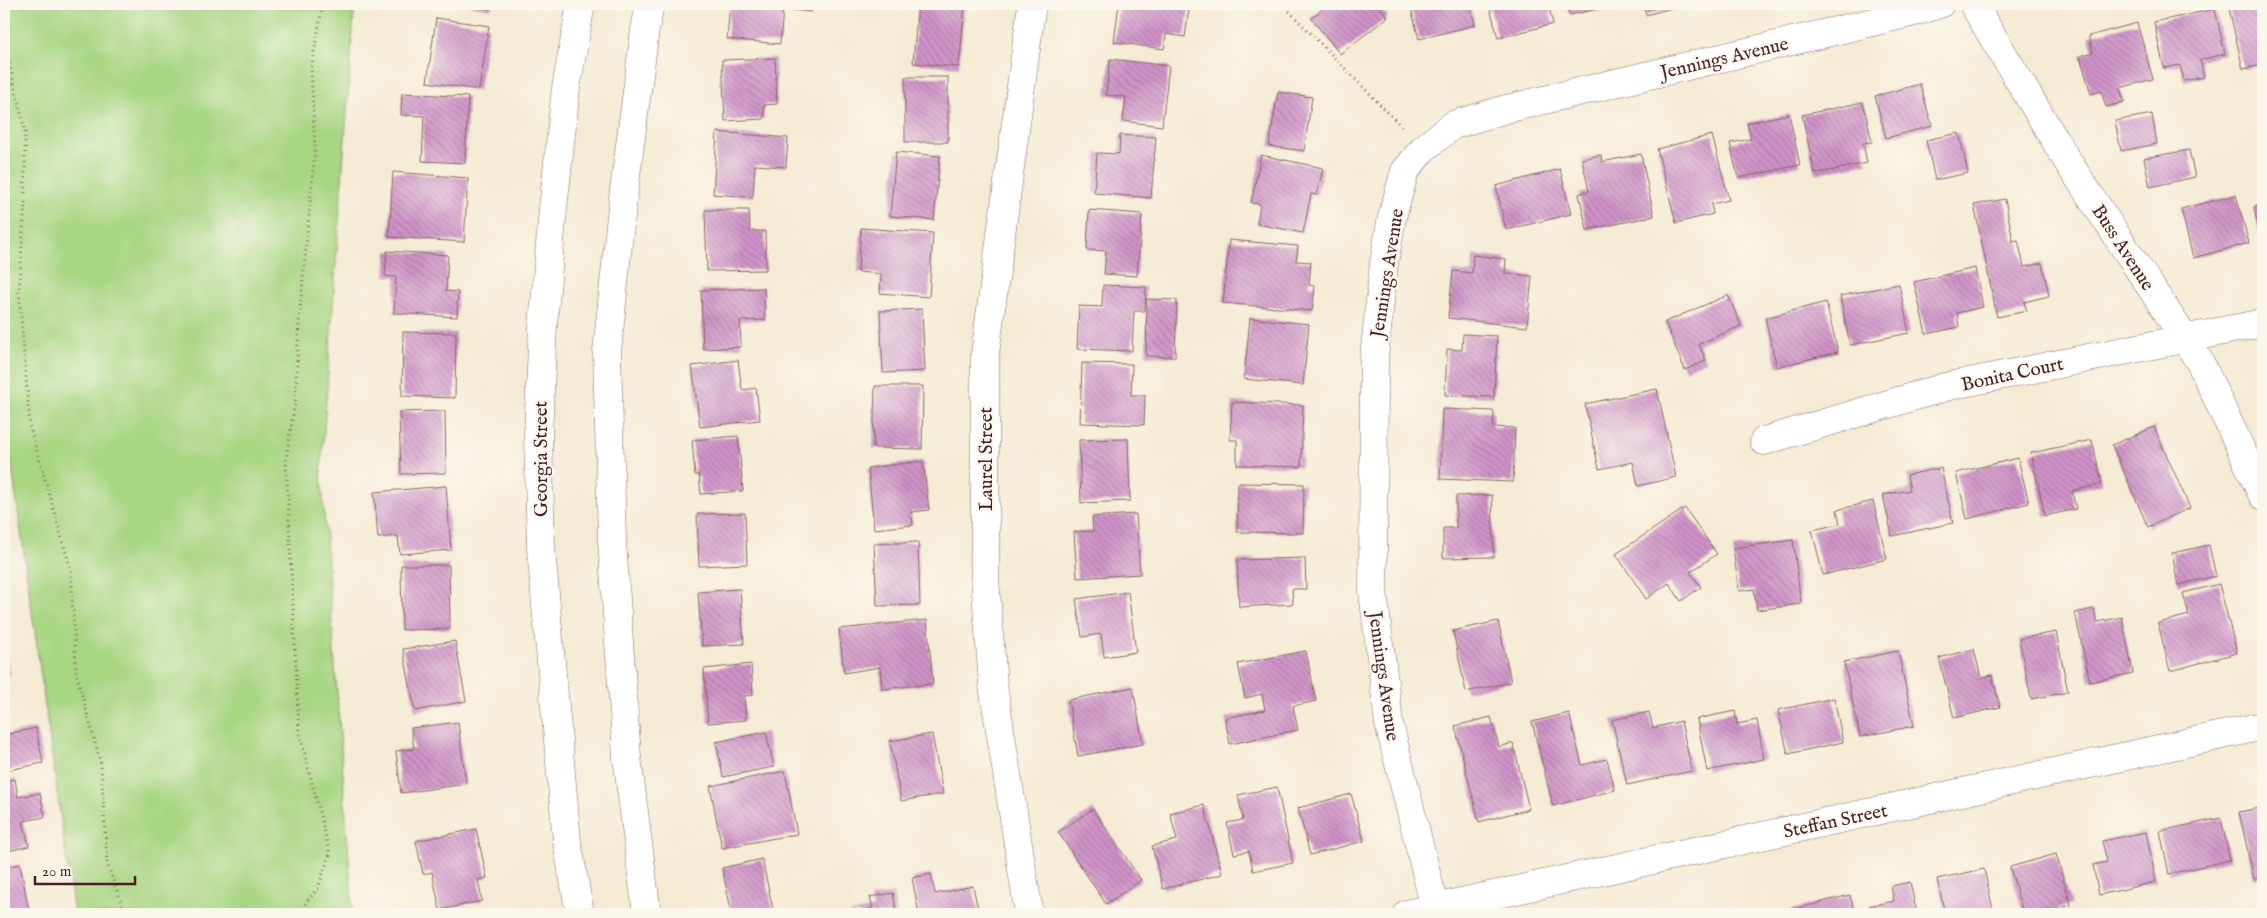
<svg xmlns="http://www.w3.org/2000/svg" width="2267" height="918" viewBox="0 0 2267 918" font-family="'IM FELL English',serif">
	<defs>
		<pattern id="building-back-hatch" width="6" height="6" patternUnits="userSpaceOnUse" patternTransform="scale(1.25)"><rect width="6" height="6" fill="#cf93c8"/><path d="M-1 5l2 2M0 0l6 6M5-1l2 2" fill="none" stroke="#aa77a3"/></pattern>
	</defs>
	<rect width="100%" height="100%" fill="#fbf7ec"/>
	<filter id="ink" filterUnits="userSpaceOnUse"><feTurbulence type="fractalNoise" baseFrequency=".02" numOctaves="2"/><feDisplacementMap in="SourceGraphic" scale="10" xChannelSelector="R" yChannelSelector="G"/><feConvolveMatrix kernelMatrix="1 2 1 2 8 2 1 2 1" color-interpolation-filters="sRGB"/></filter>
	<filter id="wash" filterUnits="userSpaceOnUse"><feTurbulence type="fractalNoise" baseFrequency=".0096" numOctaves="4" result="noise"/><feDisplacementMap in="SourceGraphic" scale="20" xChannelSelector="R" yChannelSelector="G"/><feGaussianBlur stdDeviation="1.12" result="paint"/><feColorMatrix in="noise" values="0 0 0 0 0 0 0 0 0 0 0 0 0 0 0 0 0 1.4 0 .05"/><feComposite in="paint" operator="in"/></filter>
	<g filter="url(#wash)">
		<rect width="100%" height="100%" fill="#f5ebd4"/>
		<path fill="#a8d683" stroke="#797a57" d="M4,4H247L354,13L321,471L353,914H74L4,410Z"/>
		<g id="blocks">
			<path fill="url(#building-back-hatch)" d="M462,4H492L491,9Z
				M730,4H812L811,12L783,9L780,44L727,39Z
				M918,4H965L959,67L913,63Z
				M1119,4H1178L1177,7L1189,9L1185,37L1166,34L1164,49L1114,42Z
				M1329,4H1378L1388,17L1340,54L1311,18Z
				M1410,4H1470L1475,25L1419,39Z
				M1489,4H1548L1553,24L1498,38Z
				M1567,4H1618V5L1569,15Z
				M1643,4H1686L1646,15Z
				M2228,4H2263V65L2243,69Z
				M2215,9L2225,54L2200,60L2204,77L2184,81L2180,65L2164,68L2154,22Z
				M436,18L489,26L479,90L427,82Z
				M2137,23L2153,79L2120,88L2124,102L2106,107L2101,91L2091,94L2080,56L2093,52L2089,36Z
				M775,58L777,104L764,105V119L725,121L722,60Z
				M1110,59L1169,66L1162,126L1123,121L1126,97L1106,95Z
				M905,77H948V142H905Z
				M1920,84L1932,126L1886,138L1875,96Z
				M1278,92L1312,97L1304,151L1269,146Z
				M402,93L468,97L465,163L422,161L424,116L401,115Z
				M1863,102L1872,142L1863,143L1867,163L1815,174L1802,115Z
				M1789,114L1800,165L1738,178L1730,143L1751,139L1747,123Z
				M2152,114L2157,144L2121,151L2115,121Z
				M717,132L788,138L786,167L755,165L753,197L713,194Z
				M1959,133L1968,173L1935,180L1926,140Z
				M1120,135L1156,137L1151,198L1094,193L1097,153L1119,154Z
				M1712,135L1729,200L1711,204L1713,214L1676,223L1657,149Z
				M2189,150L2195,177L2150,187L2144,158Z
				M896,152L940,156L934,220L890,216Z
				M1641,154L1654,216L1587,230L1579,194L1589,191L1582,159L1601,155L1602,162Z
				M1261,155L1323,168L1317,195L1311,194L1303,233L1257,224L1260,204L1251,203Z
				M1560,169L1571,214L1506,230L1496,186Z
				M393,172L468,178L464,242L389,237Z
				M2236,195L2249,243L2193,258L2181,209Z
				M2005,199L2013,241L2018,240L2024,267L2042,263L2049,296L2024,302L2027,311L1997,317L1974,205Z
				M2263,205V248H2262L2254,207Z
				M705,210H749L750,231H765L766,270L707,271Z
				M1089,210L1142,214L1137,276L1104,274L1106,251L1087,250Z
				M861,228L933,233L929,297L880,293L881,274L858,272Z
				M1229,240L1298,246L1296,261L1311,262L1309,285L1315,286L1312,311L1223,303Z
				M387,251L448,255L446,291L458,292L457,317L394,313L396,277L385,276Z
				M1473,255L1506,259L1505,273L1532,276L1527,327L1448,318L1453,271L1472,273Z
				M1975,268L1983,307L1957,313L1959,327L1926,334L1914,282Z
				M1899,284L1909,333L1850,345L1840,296Z
				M1103,285L1146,287L1145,311H1134L1132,351L1077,349L1079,306L1102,307Z
				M764,288L765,320L740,321L741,347L703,349L701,290Z
				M1728,295L1741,326L1699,344L1706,361L1685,370L1665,322Z
				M1147,299L1177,300L1175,357L1146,356Z
				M1826,302L1838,352L1777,367L1765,318Z
				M922,309L925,371L883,373L880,311Z
				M1250,318L1309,324L1303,385L1244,379Z
				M403,332L456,333L455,398L402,396Z
				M1463,334L1497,336L1494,397L1445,395L1447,349L1462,350Z
				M738,360L742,390L756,388L760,420L700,427L692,366Z
				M1082,363L1132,364L1131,395H1145L1144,425L1080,423Z
				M875,386H923L922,449L873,448Z
				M1657,389L1676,477L1638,486L1633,462L1599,469L1585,404Z
				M1232,402L1303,405L1301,467L1237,465V440H1230Z
				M1442,409L1494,411L1493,427L1515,428L1513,482L1440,479Z
				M445,411L446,473L401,474L399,412Z
				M2154,427L2190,508L2148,527L2112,445Z
				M738,436L743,491L701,494L699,475H695L692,440Z
				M1128,439L1130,501L1081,503L1079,440Z
				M2092,440L2102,484L2072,491L2076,509L2045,516L2031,453Z
				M2018,458L2029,503L1967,519L1956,473Z
				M923,461L929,510L911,512L913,525L874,529L868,468Z
				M1941,468L1953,523L1892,536L1883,495L1910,490L1907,475Z
				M1238,483L1304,484L1303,533L1237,532Z
				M446,486L451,550L400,554L398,536L378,538L374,492Z
				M1492,495L1494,557L1443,558V528H1456V496Z
				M1873,501L1887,559L1823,575L1812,530L1840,524L1837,510Z
				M1685,508L1717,554L1690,572L1701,587L1681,601L1669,583L1646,599L1616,554Z
				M745,513L747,564L699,566L697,514Z
				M1136,514L1140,574L1077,578L1074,532L1093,531L1092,517Z
				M1793,540L1801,604L1757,610L1754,589L1739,591L1733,548Z
				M918,542L920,605L877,606L874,544Z
				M2209,545L2216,576L2178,585L2172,553Z
				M1305,558L1306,589H1292L1293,604L1239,607L1237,560Z
				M401,565H449L450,629L402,630Z
				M2219,584L2237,653L2170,671L2158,623L2189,615L2183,593Z
				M740,589L744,644L702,646L698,592Z
				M1128,592L1136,652L1104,657L1101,634L1082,637L1076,599Z
				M2094,609L2097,622L2122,617L2133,673L2090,682L2075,613Z
				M927,620L933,684L882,689L880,667L844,673L839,629Z
				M1498,621L1511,682L1466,692L1453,631Z
				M2056,632L2068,692L2031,699L2019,639Z
				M455,641L466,701L415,711L403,649Z
				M4,649L10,675L4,676Z
				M1974,649L1981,678L1992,675L2000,707L1954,718L1939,658Z
				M1306,651L1316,701L1293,706L1298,730L1230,744L1225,718L1265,710L1262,694L1245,698L1238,664Z
				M1898,651L1914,726L1860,737L1844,662Z
				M751,664L753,695L744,696L746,720L708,723L704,669Z
				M1133,687L1143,744L1078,756L1068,700Z
				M1834,698L1843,742L1788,754L1778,710Z
				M1735,711L1737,724L1757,720L1764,759L1707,771L1697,719Z
				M1649,712L1653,728L1681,721L1692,771L1627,785L1612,720Z
				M1569,713L1582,765L1607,759L1615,790L1553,806L1532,722Z
				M1491,717L1499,747L1513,743L1529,809L1479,822L1455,726Z
				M458,722L466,784L401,793L396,751L414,749L411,728Z
				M36,728L43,763L4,771V735Z
				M766,732L774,767L723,777L716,742Z
				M932,734L943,794L901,801L890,741Z
				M785,771L797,834L722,848L710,786Z
				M15,779L18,797L40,793L45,817L23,821L29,846L4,852V781Z
				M1277,787L1293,863L1253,871L1249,851L1234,854L1227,823L1243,820L1238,795Z
				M1351,794L1364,841L1310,855L1298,808Z
				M1204,805L1222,874L1163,889L1152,846L1177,840L1170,813Z
				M2263,807V877L2254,879L2239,812Z
				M1093,809L1141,880L1106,904L1058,832Z
				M2221,818L2230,860L2169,874L2160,831Z
				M476,829L487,878L478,880L482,901L440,910L432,872L423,874L416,841Z
				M2146,832L2156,882L2099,895L2093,865L2107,862L2102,841Z
				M2056,854L2071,905L2037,914H2023L2010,867Z
				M762,859L774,914H732L722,868Z
				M20,864L29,911L4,914V867Z
				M1984,869L1994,914H1945L1937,879Z
				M931,874L935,894L973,886L979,914H919L912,878Z
				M1910,882L1917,914H1871L1869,906L1894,901L1891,886Z
				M893,893L897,914H848L873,908L870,897Z
				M1850,895L1855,914H1791L1790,910Z"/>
		</g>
	</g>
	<g filter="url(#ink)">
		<use href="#blocks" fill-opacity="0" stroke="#866666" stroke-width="1"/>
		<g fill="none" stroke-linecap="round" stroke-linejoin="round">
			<g stroke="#866666" stroke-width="29">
				<path id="minor" d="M1973,4L2068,162L2200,362L2263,496
					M1764,441L1949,386L2263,323
					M1435,908L1389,724L1373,592L1374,358L1384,263L1392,217L1405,171L1423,149L1453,125L1506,109L1915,12L1940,4
					M1029,914L993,685L985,578V354L1032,4
					M1407,914L2263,726"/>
			</g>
			<g stroke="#866666" stroke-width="29">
				<path id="major" d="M580,914L567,841L541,549L538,434L543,325L553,209L566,88L581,4
					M647,914L627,757L612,541L607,352L622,206L645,30L650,4"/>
			</g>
			<path stroke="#866666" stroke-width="3" stroke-dasharray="1 4" stroke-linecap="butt" d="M6,4L7,53L25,131V202L19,292L30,427L71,570L76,672L101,765L107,863L122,905L132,914
				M1282,4L1402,127
				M121,914L122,905
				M294,914L299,912L318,888L330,854L299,731L286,459L295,402L299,322L315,150L311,68L322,10"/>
			<use href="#minor" stroke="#fff" stroke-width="28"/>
			<use href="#major" stroke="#fff" stroke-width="28"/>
		</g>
	</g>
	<g text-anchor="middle" stroke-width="4.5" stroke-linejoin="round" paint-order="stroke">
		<g font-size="19" fill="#4a1f2b" stroke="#fbf7ec">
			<text transform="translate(1724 57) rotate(-13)" y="7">Jennings Avenue</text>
			<text transform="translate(2124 247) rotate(57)" y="7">Buss Avenue</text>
			<text transform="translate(1386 273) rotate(-81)" y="7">Jennings Avenue</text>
			<text transform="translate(2012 373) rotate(-12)" y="7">Bonita Court</text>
			<text transform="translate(540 459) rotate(-90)" y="7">Georgia Street</text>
			<text transform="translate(985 459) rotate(-90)" y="7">Laurel Street</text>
			<text transform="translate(1385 676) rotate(82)" y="7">Jennings Avenue</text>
			<text transform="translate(1835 820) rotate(-12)" y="7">Steffan Street</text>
		</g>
	</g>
	<rect width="2267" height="918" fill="none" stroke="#fbf7ec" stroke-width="20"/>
	<path d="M35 876v8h100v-8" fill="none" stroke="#4a1f2b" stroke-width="2.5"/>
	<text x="42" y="876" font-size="15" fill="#4a1f2b" stroke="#fbf7ec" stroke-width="4" paint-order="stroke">20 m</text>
</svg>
